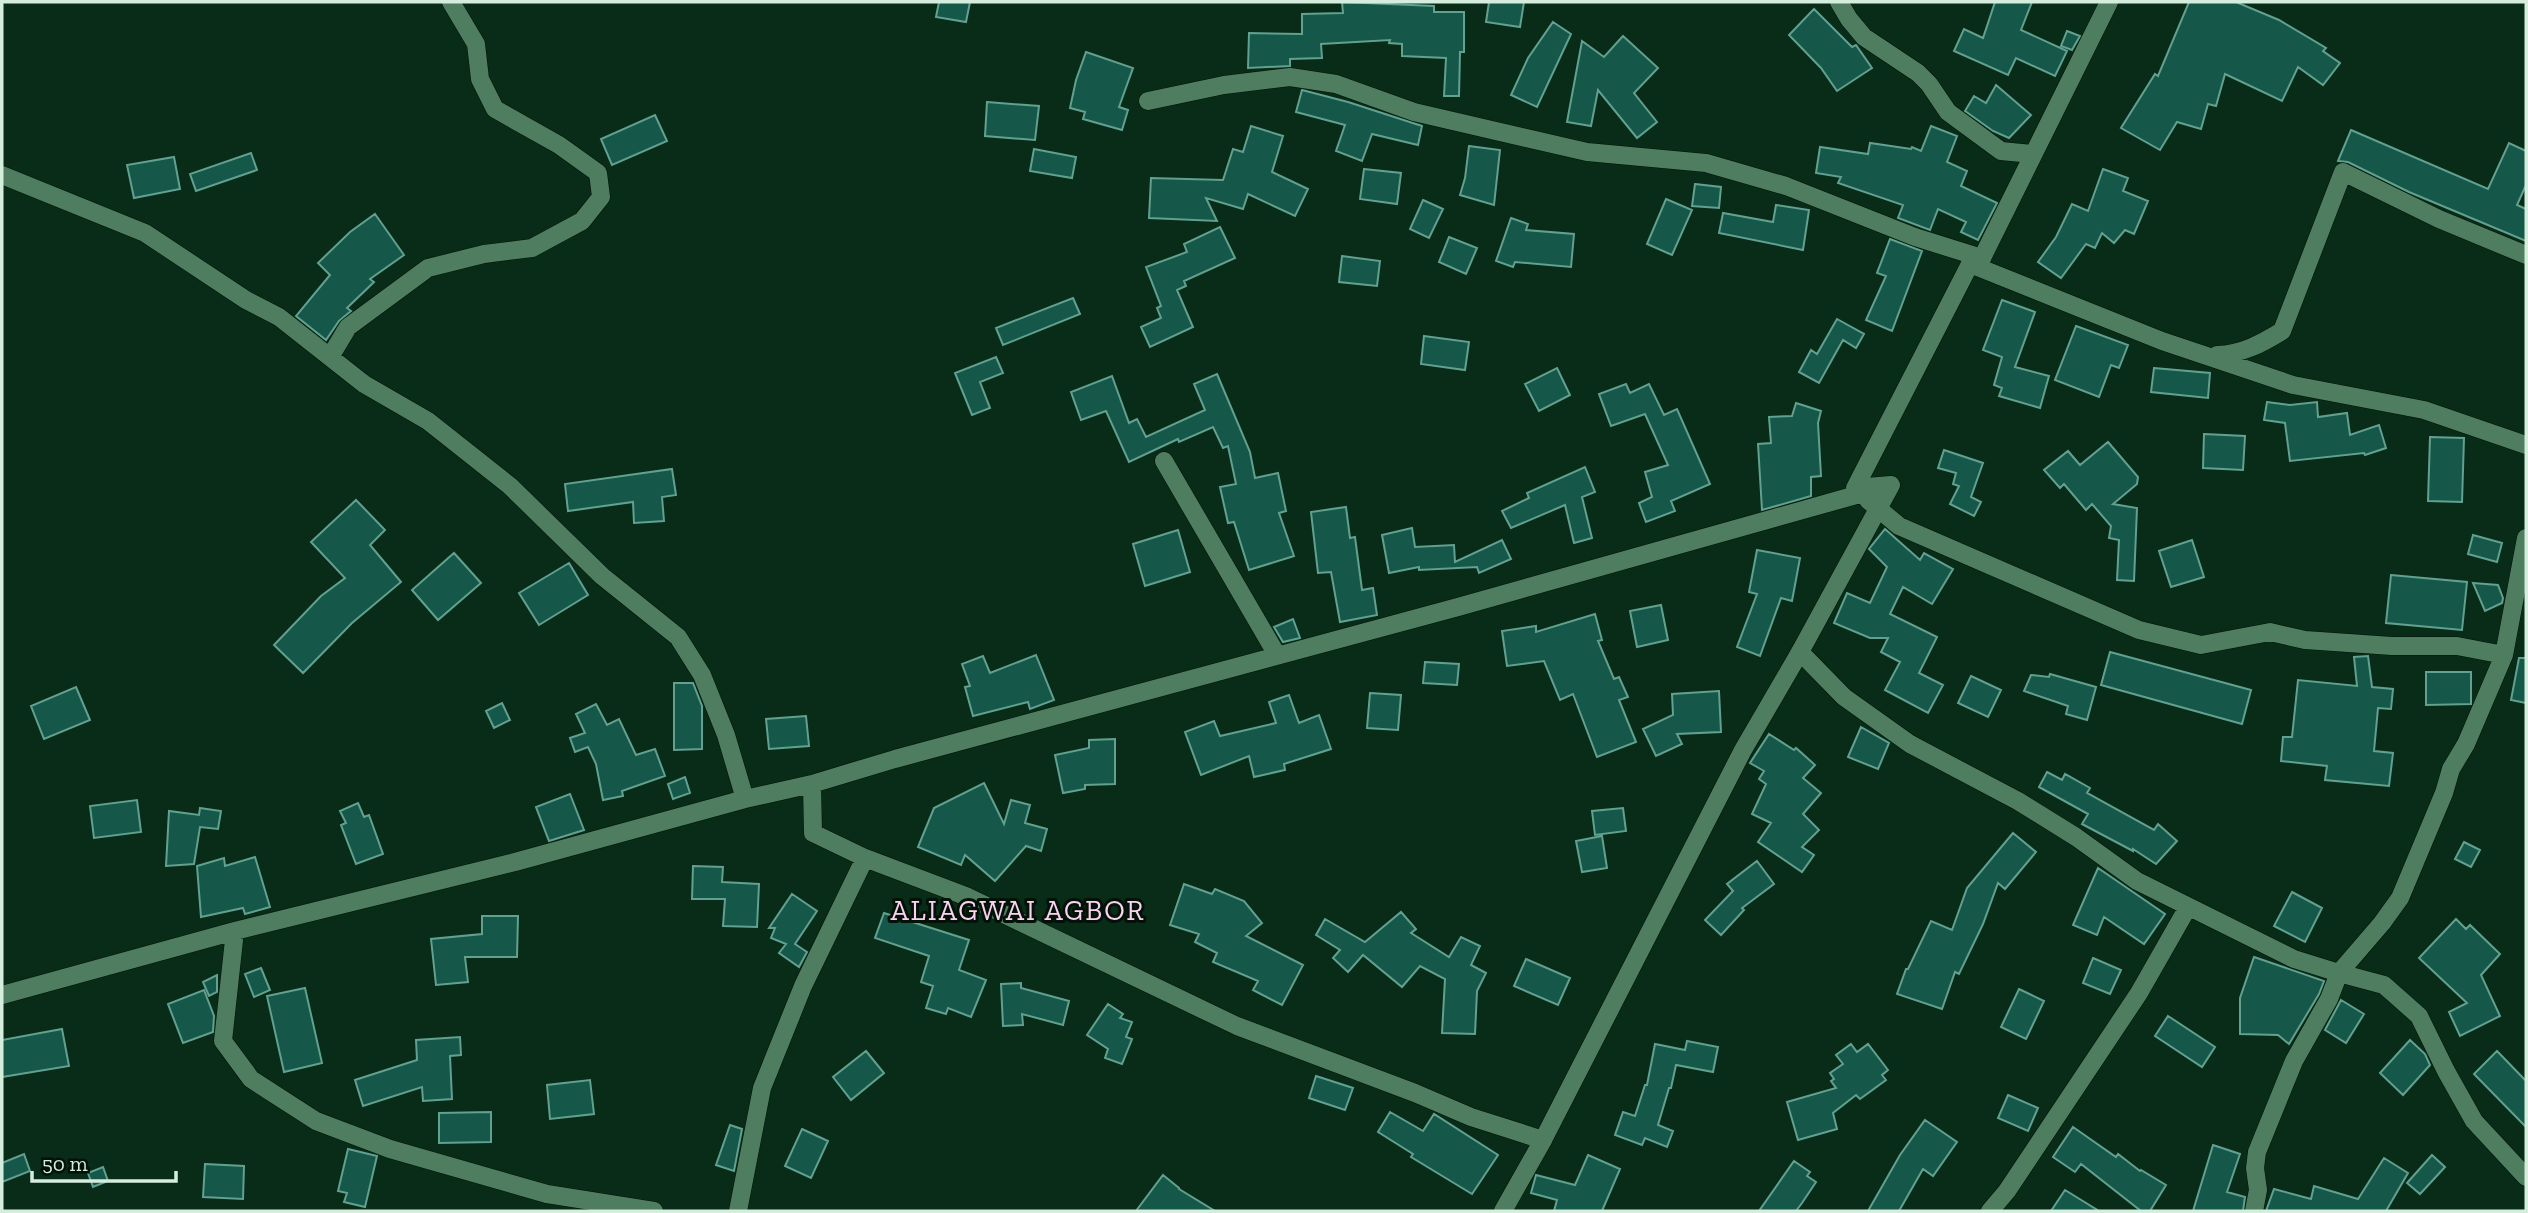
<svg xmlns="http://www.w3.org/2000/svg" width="2528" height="1213" viewBox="0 0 2528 1213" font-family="'Zilla Slab',serif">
	<rect width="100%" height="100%" fill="#082c18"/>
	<path fill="#155749" stroke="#62a08f" stroke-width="2" d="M939,2H970L966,22L936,17Z
		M1342,2L1434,6V12H1464V52H1460L1459,96H1444L1446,58L1402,56V44L1389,43L1390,40L1321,44L1322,58L1290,59V66L1248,68L1249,33L1302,34V14L1343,13Z
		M1489,2H1524L1520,27L1486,22Z
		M1995,2H2032L2021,30L2067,51L2055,76L2016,58L2008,75L1954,51L1964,29L1983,38Z
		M2189,2H2236L2279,20L2326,48L2323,51L2340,63L2323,85L2298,67L2282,101L2225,74L2216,106L2208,104L2201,129L2177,122L2160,150L2121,128L2155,74L2158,76Z
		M1814,9L1852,47L1856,45L1872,68L1837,91L1821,68L1789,35Z
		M1553,22L1571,34L1537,107L1511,95L1528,58Z
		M2067,31L2080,36L2072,50L2061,46Z
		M1623,36L1658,68L1634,93L1657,122L1637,138L1598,90L1591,126L1567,122L1582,41L1604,57Z
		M1086,52L1133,68L1119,107L1128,110L1122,130L1083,119L1085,112L1070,108L1076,80Z
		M1996,85L2031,115L2009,138L1993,131L1965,111L1974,96L1986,103Z
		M1302,90L1348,102L1422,126L1418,145L1372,134L1362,161L1336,151L1345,125L1296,112Z
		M987,102L1039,106L1035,140L985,136Z
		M655,115L667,141L612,165L601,139Z
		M1251,126L1283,136L1272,172L1308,189L1295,216L1248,194L1243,209L1206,198L1217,221L1149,218L1151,178L1223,180L1233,149L1243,152Z
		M1931,126L1957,136L1947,162L1967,171L1961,186L1997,203L1978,240L1961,232L1966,222L1938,209L1930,230L1898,218L1903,205L1838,183L1841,177L1816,173L1820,147L1868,154L1870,143L1911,149L1912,147L1921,151Z
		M2351,130L2488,189L2509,143L2526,151V185L2517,205L2526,209V241L2409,192L2348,162L2338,161Z
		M1469,146L1500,150L1494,205L1460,195L1465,178Z
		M1034,149L1076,157L1072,178L1030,171Z
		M251,153L257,170L196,191L190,174Z
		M174,157L180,189L134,198L127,165Z
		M1364,169L1401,173L1397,204L1360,199Z
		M2103,169L2128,178L2123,191L2148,201L2134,234L2125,230L2114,243L2102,233L2095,248L2086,244L2061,278L2038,262L2056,237L2072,204L2088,211Z
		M1695,184L1721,187L1719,208L1692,206Z
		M1666,199L1692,210L1672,255L1647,244Z
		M1423,200L1443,209L1429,238L1410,229Z
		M1776,205L1809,210L1803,250L1719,233L1723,213L1773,222Z
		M375,214L404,255L370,279L374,282L347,308L351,311L339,321L326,340L296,316L330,275L318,263L350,232Z
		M1511,218L1528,224L1526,230L1574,234L1571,267L1515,262L1513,267L1496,261Z
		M1220,227L1235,258L1184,281L1186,286L1177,290L1193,327L1150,347L1141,327L1161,318L1157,308L1161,306L1146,267L1187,252L1184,244Z
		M1449,237L1477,248L1466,274L1439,262Z
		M1890,239L1922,251L1892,331L1866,320L1886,276L1877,273Z
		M1342,256L1380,261L1377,286L1339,282Z
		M1073,298L1080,314L1003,345L996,328Z
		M2002,300L2035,312L2015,367L2049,376L2040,408L1999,396L2002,388L1994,385L2002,357L1983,350Z
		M1837,319L1864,334L1856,348L1843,340L1819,383L1799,372L1811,350L1817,354Z
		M2076,326L2128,345L2119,368L2111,365L2099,397L2055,380Z
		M1424,336L1469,342L1465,370L1421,364Z
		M996,357L1003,373L980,382L990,408L972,415L955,373Z
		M1557,368L1570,395L1539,411L1525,384Z
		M2154,368L2210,373L2208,398L2151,392Z
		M1217,374L1250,452L1255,478L1278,473L1286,511L1279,513L1294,556L1249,570L1234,522L1228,523L1220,487L1236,484L1228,446L1223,448L1213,427L1179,442L1178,439L1129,462L1106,411L1081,420L1071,392L1112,376L1129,423L1137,419L1146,437L1205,410L1194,384Z
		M1626,384L1630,393L1649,384L1664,415L1677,409L1710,484L1671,501L1675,511L1646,522L1639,503L1652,497L1645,472L1668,465L1645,414L1611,426L1599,394Z
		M2267,402L2290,405L2317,402L2318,417L2347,413L2350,435L2379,425L2386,448L2365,455L2364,453L2290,461L2285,423L2264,420Z
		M1796,403L1821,411L1818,423L1821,476L1811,477V496L1762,510L1758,444L1771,443L1769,417L1792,416Z
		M2204,434L2245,436L2243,470L2203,468Z
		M2430,437L2464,438L2462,502L2428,501Z
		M2108,442L2138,477L2137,484L2113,504L2137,508L2134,581L2117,580L2119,540L2109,538L2111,526L2092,504L2086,510L2064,484L2060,488L2044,470L2068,451L2080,465Z
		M1944,450L1983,463L1971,497L1981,502L1974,516L1950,504L1959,486L1953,484L1956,473L1938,468Z
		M1585,467L1595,492L1582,497L1592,538L1574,543L1565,505L1511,528L1502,511L1529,498L1527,493Z
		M672,469L676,495L662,497L664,521L634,523L633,502L568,511L565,484Z
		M356,500L385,530L370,545L401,582L352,623L303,673L274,645L321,596L345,578L311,542Z
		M1346,507L1350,538L1355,537L1362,590L1373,588L1377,615L1340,622L1331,572L1318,573L1311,512Z
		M1412,528L1415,547L1454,545L1455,562L1502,540L1511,559L1479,573L1477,567L1419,570V567L1389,573L1382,535Z
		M1885,529L1920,560L1924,553L1953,569L1932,604L1903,587L1890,614L1937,637L1919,673L1943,685L1928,713L1885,690L1900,662L1881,652L1888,638H1870L1834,623L1847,593L1870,603L1887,567L1869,549Z
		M1178,530L1190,572L1145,586L1133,544Z
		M2473,535L2502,543L2497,562L2468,554Z
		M2192,540L2204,577L2171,587L2159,551Z
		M1757,550L1800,558L1792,601L1781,598L1760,656L1737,647L1757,594L1749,592Z
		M454,553L481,583L438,620L412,590Z
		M569,563L588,595L539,625L519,593Z
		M2391,575L2467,582L2462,630L2386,623Z
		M2473,583L2498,585L2503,598L2502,603L2485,611Z
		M1661,605L1668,640L1637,647L1630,611Z
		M1595,614L1602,640L1598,641L1614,679L1619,677L1628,697L1619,700L1636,742L1597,757L1573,694L1560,700L1544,661L1507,666L1502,631L1536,626V632Z
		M1293,619L1300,638L1283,642L1274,627Z
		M2110,652L2251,690L2242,724L2101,685Z
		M1036,655L1054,700L1030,709L1028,702L973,716L965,687L970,686L962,664L983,656L990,673Z
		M2368,656L2372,687L2393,689L2391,709L2378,708L2374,751L2393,753L2389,786L2325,780L2327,766L2281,761L2283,737H2292L2298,680L2357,686L2354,657Z
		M2519,658H2526V703L2511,700Z
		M1425,662L1459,664L1457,685L1423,683Z
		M2426,672H2471V704L2426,705Z
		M2050,674L2096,687L2087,720L2066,714L2068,706L2024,691L2031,675L2049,677Z
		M1971,676L2001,690L1988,717L1958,703Z
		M674,683H693L702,706V749L674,750Z
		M76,687L90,720L44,739L31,706Z
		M1719,691L1721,732L1677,734L1682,744L1656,756L1643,729L1673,715L1672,694Z
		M1370,693L1401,695L1398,730L1367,728Z
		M1289,695L1299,723L1319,715L1331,749L1284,764L1285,770L1254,777L1249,756L1201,775L1185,732L1214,721L1220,736L1276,723L1269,702Z
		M502,703L510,720L494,728L486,711Z
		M596,704L607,725L619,719L636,755L655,749L665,776L622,791L623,796L603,800L596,764L588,747L575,752L570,738L585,733L576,714Z
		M806,716L809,746L769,749L766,719Z
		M1861,727L1889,743L1878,769L1848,757Z
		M1769,734L1794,750L1796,748L1815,765L1803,778L1821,793L1803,814L1819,830L1802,847L1814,855L1802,872L1758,842L1771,823L1752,814L1766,784L1759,779L1764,771L1750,763Z
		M1115,739V784L1085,785V789L1063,793L1055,755L1089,748V740Z
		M2047,772L2062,780L2065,774L2090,788L2087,793L2154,830L2158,824L2177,841L2156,864L2133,849V851L2082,824L2088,814L2039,787Z
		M685,777L690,793L673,799L668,784Z
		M984,783L1004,824L1011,800L1030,805L1025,823L1047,829L1041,851L1026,846L995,881L965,855L961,865L918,847L934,808Z
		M570,794L584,830L549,841L536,807Z
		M137,800L141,832L94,838L90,806Z
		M358,803L364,817L369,815L383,854L356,864L341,825L346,823L340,811Z
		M200,808L221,811L218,829L200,827L194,864L166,866L169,811L199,815Z
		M1623,808L1626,831L1595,835L1592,811Z
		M2013,833L2036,852L2005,889L1998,883L1983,924L1959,974L1955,972L1942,1009L1897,994L1906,969H1908L1931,921L1952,930L1967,888Z
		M1602,836L1607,868L1582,872L1576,841Z
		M2464,842L2480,850L2471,867L2455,859Z
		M255,857L270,907L245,914L243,908L201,917L197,866L224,858L225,866Z
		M1757,861L1774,884L1742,908L1744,910L1721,935L1705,920L1733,891L1727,884Z
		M693,866L723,867L722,882L759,884L757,927L723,926L725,899H692Z
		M2098,868L2165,914L2144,944L2104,917L2097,935L2073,925Z
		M1184,884L1212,894L1215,889L1244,901L1262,923L1246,936L1303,965L1282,1005L1253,990L1258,981L1213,962L1217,953L1195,942L1199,934L1170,925Z
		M2292,892L2322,908L2305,942L2274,926Z
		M792,894L817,911L795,944L807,952L799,967L779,953L786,944L771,938L775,928H769Z
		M1401,912L1416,929L1411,933L1449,957L1461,937L1480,946L1471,965L1486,973L1477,991L1475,1034L1442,1033L1445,979L1420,966L1402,987L1363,955L1348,972L1333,958L1340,950L1316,935L1325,919L1365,942Z
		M884,913L969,940L959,970L986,980L971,1017L948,1008L946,1014L926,1008L933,986L921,982L929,956L875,938Z
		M482,916H518L517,957H465L468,982L436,985L431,939L482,934Z
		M2456,919L2466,929L2470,925L2500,954L2481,975L2500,1016L2460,1036L2449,1012L2467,1003L2419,958Z
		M2254,957L2324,981L2319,994L2289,1044L2278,1035L2240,1034V998Z
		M2093,958L2121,970L2110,994L2083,983Z
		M1526,959L1570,978L1558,1005L1514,986Z
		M261,968L270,990L254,997L245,974Z
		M217,975V992L209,996L203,982Z
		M1021,983V988L1069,1001L1063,1025L1022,1014L1023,1025L1003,1026L1001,984Z
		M305,988L322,1063L284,1072L267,996Z
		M2019,989L2044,1001L2026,1039L2001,1027Z
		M204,990L214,1016L213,1032L183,1043L168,1004Z
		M2341,1000L2364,1014L2346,1043L2325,1030Z
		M1108,1004L1123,1014L1120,1018L1132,1022L1126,1037L1132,1039L1122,1064L1105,1058L1108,1049L1087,1035Z
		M2168,1016L2215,1047L2202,1067L2155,1036Z
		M62,1029L69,1066L2,1077V1040Z
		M460,1037L461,1055L450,1056L452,1099L423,1101L422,1087L363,1106L355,1080L417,1060L416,1040Z
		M2410,1040L2425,1054L2430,1065L2403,1095L2380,1073Z
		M1687,1041L1718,1047L1713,1072L1676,1065L1671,1088H1669L1658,1125L1673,1131L1667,1147L1645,1138L1642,1145L1615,1135L1623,1112L1635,1116L1645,1085H1647L1655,1044L1685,1050Z
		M1851,1044L1857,1052L1868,1044L1888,1070L1882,1075L1886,1080L1860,1099L1856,1095L1833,1113L1837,1129L1798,1140L1787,1102L1836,1088L1831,1081L1834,1079L1830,1073L1843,1064L1836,1055Z
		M866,1051L884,1073L851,1100L833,1077Z
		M2497,1051L2526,1081V1127L2474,1074Z
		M1316,1076L1353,1088L1345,1110L1309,1098Z
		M590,1080L594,1114L550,1119L547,1085Z
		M2008,1095L2038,1108L2028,1131L1998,1118Z
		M491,1112V1142L439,1143V1113Z
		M1390,1112L1423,1131L1434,1114L1498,1155L1472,1194L1411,1157L1413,1154L1378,1132Z
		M1925,1120L1957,1142L1933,1176L1923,1169L1899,1211H1868L1900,1155Z
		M730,1125L742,1129L734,1171L716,1165Z
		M2073,1127L2116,1157L2118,1154L2140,1171L2141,1170L2166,1185L2150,1211H2141L2081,1164L2075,1172L2053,1157Z
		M802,1129L828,1141L811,1178L785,1166Z
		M2213,1145L2240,1154L2227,1192L2245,1197L2243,1211H2193Z
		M348,1149L377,1156L365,1207L344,1202L347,1193L338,1191Z
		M24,1154L30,1171L2,1182V1163Z
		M1588,1155L1620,1169L1602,1211H1554L1557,1200L1531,1193L1536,1175L1575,1185Z
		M2432,1155L2445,1167L2420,1194L2407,1183Z
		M2384,1158L2408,1173L2386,1211H2266L2274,1189L2311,1199L2314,1186L2358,1199Z
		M1794,1161L1810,1172L1807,1176L1816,1182L1802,1203L1796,1211H1759Z
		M205,1164L244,1166L243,1199L203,1197Z
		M103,1167L108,1181L93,1187L88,1173Z
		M1163,1175L1179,1188V1189L1215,1211H1136Z
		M2065,1190L2099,1211H2051Z"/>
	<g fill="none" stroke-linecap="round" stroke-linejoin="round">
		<g stroke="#001306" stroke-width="19">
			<path id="minor" d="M1839,2L1849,19L1864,37L1918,73L1929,84L1948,112L2001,151L2032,154
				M1148,101L1224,85L1290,77L1336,84L1414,112L1587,152L1706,163L1786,186L1915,237L1982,258
				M2,175L145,233L246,300L279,317L364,384L428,421L510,486L602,576L678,637L702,675L726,735L745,799
				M1970,264L2162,341L2293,385L2424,410L2526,445
				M2217,355C2242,354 2261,344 2282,331L2343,172L2439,219L2526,255
				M330,357L348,327L428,268L484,254L532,248L582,221L601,197L598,173L559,145L495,109L480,79L476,44L451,2
				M1164,461L1277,655
				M1800,652L1844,697L1910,744L2018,801L2076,837L2137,881L2294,959L2339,973L2382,923L2400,898L2444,793L2451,769L2466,744L2504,655L2457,646H2392L2305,640L2270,632L2201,645L2139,630L1899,526L1868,500
				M2504,655L2526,538
				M812,784L813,833L865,858L968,897L1237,1026L1415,1093L1471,1117L1543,1140
				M235,931L223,1041L251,1079L316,1121L390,1149L547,1194L654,1211
				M2,995L235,931L515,862L745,799L812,784L895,759L1458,607L1874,490
				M738,1211L762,1088L803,986L865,858
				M1990,1211L2007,1191L2139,993L2188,907
				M2254,1211L2258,1190L2255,1168L2257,1152L2294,1061L2329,999L2339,973L2384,985L2419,1016L2446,1071L2474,1121L2526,1177"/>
		</g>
		<g stroke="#001306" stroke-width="19">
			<path id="tertiary" d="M1503,1211L1543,1140L1743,750L1800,652L1891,485L1855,488L1970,264L1982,258L2109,2"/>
		</g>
		<use href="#minor" stroke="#4f7d60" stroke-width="18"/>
		<use href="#tertiary" stroke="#4f7d60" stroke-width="18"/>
	</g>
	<g text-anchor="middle" stroke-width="6" stroke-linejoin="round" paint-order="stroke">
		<g font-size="28" letter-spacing="2" fill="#fbd2f1" stroke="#021207">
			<text x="1018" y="920">ALIAGWAI AGBOR</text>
		</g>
	</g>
	<rect width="2528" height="1213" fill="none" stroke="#d5eddc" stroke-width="7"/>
	<path d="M32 1171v10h144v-10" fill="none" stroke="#d5eddc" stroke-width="3.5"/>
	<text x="42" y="1171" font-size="21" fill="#d5eddc" stroke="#021207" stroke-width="5" paint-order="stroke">50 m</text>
</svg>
